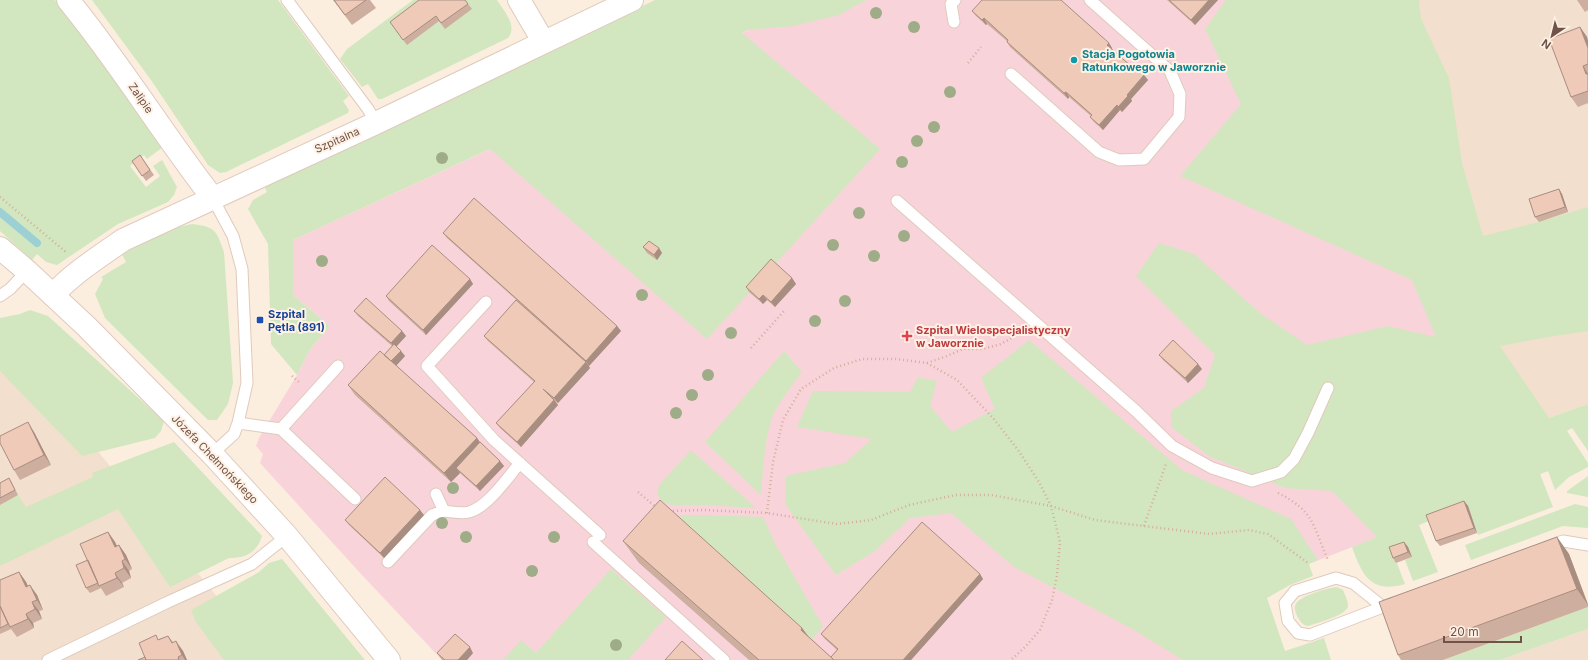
<svg xmlns="http://www.w3.org/2000/svg" width="1588" height="660" viewBox="0 0 1588 660" font-family="Inter,sans-serif">
	<rect width="100%" height="100%" fill="#fbeedf"/>
	<path fill="#f2dfce" d="M1401,0H1588V404L1549,418L1426,237Z
		M0,332L269,660H0Z
		M1588,629V660H1500Z"/>
	<path fill="#f9d3da" d="M814,0H1401L1426,237L1549,418L1576,460L1252,586L1230,660H442L361,574L260,463L263,454L256,446L259,438L297,375L309,351L330,326L293,295V240Z"/>
	<path fill="#d2e7bf" d="M0,0H55L76,25L163,147L147,159L144,155L130,166L146,187L160,176L153,166L162,160L177,187L174,195L168,202L118,224L57,265L46,262L37,254L32,260L0,231Z
		M92,0H278L349,96L343,101L349,110L348,113L226,172L220,173L208,165L151,80Z
		M413,0H497C504,11 518,26 508,38L382,99H378L368,84L362,87L340,59L347,49Z
		M655,0H866L839,15L793,26L748,30L742,33L880,149L707,339L490,149L293,240V295L330,326L309,351L297,375L271,344L268,244L248,209L253,200L267,192L264,186Z
		M1226,0H1419L1421,19L1449,78L1462,163L1483,236L1539,222L1588,207V331L1542,338L1500,346L1549,418L1588,404V451L1572,428L1567,431L1588,463V467L1569,477L1555,490L1548,471L1540,474L1553,507L1478,535L1467,506L1419,525L1438,572L1413,581L1405,560L1412,557L1408,547L1393,553L1405,584C1371,594 1362,575 1352,547L1377,537L1332,491L1285,488L1209,456L1171,427V411L1204,388L1215,355L1136,276L1159,243L1194,254L1260,313L1307,345L1388,326L1436,337L1412,280L1180,176L1241,104L1205,29Z
		M192,224C216,227 216,230 224,252L233,383L228,404L217,420H208L105,318L95,294L103,279L101,277L126,262L122,254L174,228Z
		M30,310L48,316L164,421L161,431L155,438L82,456L0,371V318L20,314Z
		M1029,340L1182,470L1291,519L1318,560L1309,564L1313,576L1290,585L1267,598L1285,651L1324,638L1331,660H1183L1129,627L1014,567L951,513L910,518L875,551L836,575L785,504L786,476L845,463L872,439L797,427L813,391L910,392L918,377L937,381L930,406L952,432L995,409L981,378Z
		M784,351L802,372C793,384 775,407 771,421C764,445 763,471 761,495L705,442Z
		M174,442L262,536C257,553 245,558 229,558L170,587L118,509L0,566V505L18,495L26,507L93,477L92,473Z
		M691,450L756,508L703,505H672L665,503L659,498L657,491L660,484Z
		M1588,476V497L1567,493V491Z
		M1575,504L1588,507V528L1563,526L1471,560L1465,545Z
		M678,515H704L763,517L776,545L823,626L812,640L674,519Z
		M282,559L365,660H224L196,622L191,610L259,572L269,563Z
		M611,569L666,617L628,660H503L521,640L536,653Z
		M1337,587L1343,590C1345,595 1348,601 1348,605C1349,615 1316,623 1308,626C1302,625 1300,621 1297,616C1296,613 1294,609 1295,606C1297,596 1328,588 1337,587Z
		M1588,607V629L1500,660H1443Z"/>
	<g fill="none" stroke-linecap="round" stroke-linejoin="round">
		<path stroke="#9cd0d5" stroke-width="8" d="M0,212L37,243"/>
		<g stroke="#dfcabc" stroke-width="13">
			<path id="service" d="M287,0L368,109L376,123
				M954,22L951,4L955,0
				M1011,74L1099,152L1119,160L1144,159L1179,117L1180,94L1170,71L1090,0
				M897,201L1136,411L1172,446L1212,468L1252,481L1281,472L1294,459L1308,433L1328,388
				M0,296L10,289L27,271
				M486,302L427,366L494,440L600,535
				M238,423L281,429L355,499
				M281,429L338,366
				M212,454L234,434L238,423L247,383L242,269L233,236L212,197
				M436,494L444,511C452,512 461,514 469,512C488,507 507,478 520,463
				M593,542L724,660
				M1547,547L1563,541L1588,545
				M388,562L432,515L444,511
				M1383,607L1353,583L1336,578L1295,591L1285,603L1288,621L1298,633L1310,635L1393,603
				M48,660L168,602L252,564L287,536"/>
		</g>
		<g stroke="#dfcabc" stroke-width="24">
			<path id="minor" d="M68,0C120,63 162,133 212,197
				M519,0L543,41
				M53,295C73,273 99,257 123,240L376,123L632,0"/>
		</g>
		<g stroke="#dfcabc" stroke-width="24">
			<path id="tertiary" d="M0,248L27,271L87,327L212,454L287,536L389,660"/>
		</g>
		<path stroke="#d4ad9c" stroke-width="2.5" stroke-dasharray="1 3" stroke-linecap="butt" d="M968,63L981,47
			M0,197L66,252
			M751,348L784,311
			M927,363L947,356L963,349H983L1001,344L1020,333
			M292,376L299,382
			M638,492L657,508
			M1278,493C1315,511 1313,527 1328,560
			M669,511L703,510L767,513L837,524L871,520L909,505L956,495H991L1051,506L1095,520L1209,534L1249,530L1268,534L1308,563
			M767,513L773,462L783,420L801,389L834,368L862,359H896L927,363L957,380L993,418L1018,450L1039,482L1051,506L1060,542L1057,575L1052,600L1040,630L1026,646L1011,660
			M1144,526L1166,464"/>
		<use href="#service" stroke="#fff" stroke-width="11"/>
		<use href="#minor" stroke="#fff" stroke-width="22"/>
		<use href="#tertiary" stroke="#fff" stroke-width="22"/>
	</g>
	<g fill="#9fac88">
		<circle cx="876" cy="13" r="6"/>
		<circle cx="914" cy="27" r="6"/>
		<circle cx="950" cy="92" r="6"/>
		<circle cx="934" cy="127" r="6"/>
		<circle cx="917" cy="141" r="6"/>
		<circle cx="442" cy="158" r="6"/>
		<circle cx="902" cy="162" r="6"/>
		<circle cx="859" cy="213" r="6"/>
		<circle cx="904" cy="236" r="6"/>
		<circle cx="833" cy="245" r="6"/>
		<circle cx="874" cy="256" r="6"/>
		<circle cx="322" cy="261" r="6"/>
		<circle cx="642" cy="295" r="6"/>
		<circle cx="845" cy="301" r="6"/>
		<circle cx="815" cy="321" r="6"/>
		<circle cx="731" cy="333" r="6"/>
		<circle cx="708" cy="375" r="6"/>
		<circle cx="692" cy="395" r="6"/>
		<circle cx="676" cy="413" r="6"/>
		<circle cx="453" cy="488" r="6"/>
		<circle cx="442" cy="523" r="6"/>
		<circle cx="466" cy="537" r="6"/>
		<circle cx="554" cy="537" r="6"/>
		<circle cx="532" cy="571" r="6"/>
		<circle cx="616" cy="645" r="6"/>
	</g>
	<path fill="#ceae9e" d="M333,0H370L376,8L352,25Z
		M465,0L472,9L445,29L439,21L407,45L390,22Z
		M1167,0H1218L1195,25Z
		M1577,0H1588V10L1585,12Z
		M972,11L1109,43L1112,48V49L1132,67L1144,75L1148,80L1131,99L1132,101L1122,112L1120,110L1103,130L1094,122L1090,117L1091,116L1069,97L1068,99L1010,47L1007,42V41L987,24L986,25L976,16Z
		M1580,27L1587,37L1588,41V103L1578,107L1571,97Z
		M140,155L154,175L146,181L132,161Z
		M1559,189L1562,194L1568,212L1539,222L1535,217Z
		M443,233L617,326L621,331L589,366L587,364L590,368L558,403L556,402L558,405L521,447L500,428L496,423L534,382L488,341L484,336L550,330L447,238Z
		M643,247L659,248L662,253L657,260L647,253Z
		M792,278L796,284L775,307L767,300L763,304L749,292L746,287Z
		M470,279L473,284L426,335L389,301L386,296Z
		M354,311L402,331L406,336L396,347L405,356L396,366L477,438L480,442L504,466L480,491L460,473L451,482L355,395L348,385L384,355L392,346L358,316Z
		M1159,355L1202,369L1188,383L1163,360Z
		M34,432L51,465L20,480L14,470Z
		M9,478L12,483L18,495L0,505V483Z
		M1464,501L1468,506L1477,533L1440,546L1436,541Z
		M424,515L384,558L349,525L345,520Z
		M108,532L115,542L117,546L119,545L126,555L132,569L129,571L131,578L122,583L124,587L106,596L101,588L90,593L86,588L87,560Z
		M1557,537L1569,554L1588,604V607L1443,660H1401L1398,655Z
		M623,541L802,628L809,637L831,657L837,650L825,639L821,634L980,574L983,579L911,660H749L639,563Z
		M1404,542L1408,547L1412,557L1396,563L1393,558Z
		M19,572L26,582L28,586L37,595L43,610L39,611L42,619L33,623L34,628L17,637L11,629L0,634V580Z
		M168,636L173,642L183,651L187,660H138L145,657L159,639Z
		M437,653H473L467,660H442Z"/>
	<path fill="#a88d81" d="M1209,0H1218L1195,25L1191,20Z
		M984,18L987,24L986,25L982,20Z
		M1580,27L1587,37L1588,41V48Z
		M1109,43L1112,48L1111,50L1107,45Z
		M1583,66L1588,74H1586Z
		M1144,75L1148,80L1131,99L1132,101L1122,112L1118,107L1127,95Z
		M1066,92L1069,97L1068,99L1064,93Z
		M1117,105L1120,110L1103,130L1099,125Z
		M1559,189L1562,194L1568,212L1565,207Z
		M659,248L662,253L657,260L654,255Z
		M792,278L796,284L775,307L771,302Z
		M470,279L473,284L426,335L423,330Z
		M763,295L767,300L763,304L759,299Z
		M617,326L621,331L589,366L586,361Z
		M402,331L406,336L395,348L391,343Z
		M401,351L405,356L394,368L391,362Z
		M586,362L590,368L558,403L554,398Z
		M1198,364L1202,369L1188,383L1185,378Z
		M554,400L558,405L521,447L517,442Z
		M28,422L34,432L51,465L44,455Z
		M477,438L483,447L456,468L460,473L451,482L444,473Z
		M500,461L504,466L480,491L476,486Z
		M1464,501L1468,506L1477,533L1474,528Z
		M420,510L424,515L384,558L380,553Z
		M108,532L115,542L122,557L115,547Z
		M1557,537L1569,554L1588,605L1577,589Z
		M1404,542L1408,547L1412,557L1408,552Z
		M119,545L126,555L132,569L125,559Z
		M122,561L129,571L131,578L124,568Z
		M19,572L26,582L33,597L26,587Z
		M115,573L122,583L124,587L117,578Z
		M980,574L983,579L911,660H903Z
		M30,585L37,595L43,610L37,600Z
		M32,602L39,611L42,619L35,609Z
		M26,614L33,623L34,628L28,619Z
		M802,628L818,650L801,630Z
		M176,641L183,651L187,660H185L182,655Z
		M470,647L473,653L467,660H458Z"/>
	<path fill="#f0cab8" stroke="#a88d81" d="M334,0H366L345,15Z
		M419,0H465L468,4L441,23L436,16L403,40L390,22Z
		M982,0H1061L1109,43L1107,45L1132,67L1134,66L1144,75L1127,95L1128,96L1118,107L1117,105L1099,125L1090,117L1092,115L1066,92L1064,93L1007,42L1008,40L984,18L982,20L972,11Z
		M1169,0H1209L1191,20Z
		M1580,27L1588,48V64L1583,66L1586,74H1588V91L1571,97L1549,39Z
		M140,155L150,170L142,176L132,161Z
		M1559,189L1565,207L1535,217L1529,199Z
		M474,198L617,326L586,361L443,233Z
		M649,241L659,248L654,255L643,247Z
		M432,245L470,279L423,330L386,296Z
		M771,259L792,278L771,302L763,295L759,299L746,287Z
		M366,298L402,331L391,343L354,311Z
		M516,300L586,362L554,398L543,389L554,400L517,442L496,423L535,381L484,336Z
		M1173,340L1198,364L1185,378L1159,355Z
		M394,344L401,351L391,361L384,355Z
		M380,351L477,438L444,473L348,385Z
		M28,422L44,455L14,470L0,443V436Z
		M480,442L500,461L476,486L456,468Z
		M385,477L420,510L380,553L345,520Z
		M9,478L15,490L0,498V483Z
		M660,500L802,628L801,630L834,660H759L623,541Z
		M1464,501L1474,528L1436,541L1426,515Z
		M922,522L980,574L903,660H834L831,657L838,649L821,634Z
		M108,532L115,547L119,545L125,559L122,561L124,568L115,573L117,578L99,586L80,544Z
		M1557,537L1577,589L1398,655L1379,602Z
		M1404,542L1408,552L1393,558L1389,547Z
		M88,560L98,583L86,588L76,565Z
		M19,572L26,587L30,585L37,600L32,602L35,609L26,614L28,619L10,627L0,606V580Z
		M0,606L8,624L0,628Z
		M455,634L470,647L458,660H445L437,653Z
		M156,635L158,640L168,636L172,643L176,641L182,655L178,657L179,660H146L139,643Z
		M682,641L703,660H665Z
		M145,657L146,660H138Z"/>
	<circle fill="#0f9aa8" stroke="#fff2e5" stroke-width="1.5" cx="1074" cy="60" r="4"/>
	<rect fill="#1a4fb4" stroke="#fff2e5" stroke-width="1.5" x="256" y="316" width="8" height="8" rx="2"/>
	<path fill="#e0444e" stroke="#fff2e5" stroke-width="1.5" d="M905 330h4v4h4v4h-4v4h-4v-4h-4v-4h4z"/>
	<g text-anchor="middle" stroke-width="4" stroke-linejoin="round" paint-order="stroke">
		<g font-size="11" font-weight="bold" fill="#0d838f" stroke="#fff2e5" text-anchor="start">
			<text x="1082" y="58">Stacja Pogotowia<tspan x="1082" dy="13">Ratunkowego w Jaworznie</tspan></text>
		</g>
		<g font-size="11" fill="#705348" stroke="#fff2e5">
			<text transform="translate(141 98) rotate(55)" y="4">Zalipie</text>
			<text transform="translate(337 140) rotate(-24)" y="4">Szpitalna</text>
			<text transform="translate(215 459) rotate(46)" y="4">Józefa Chełmońskiego</text>
		</g>
		<g font-size="11" font-weight="bold" fill="#164399" stroke="#fff2e5" text-anchor="start">
			<text x="268" y="318">Szpital<tspan x="268" dy="13">Pętla (891)</tspan></text>
		</g>
		<g font-size="11" font-weight="bold" fill="#be3a42" stroke="#fff2e5" text-anchor="start">
			<text x="916" y="334">Szpital Wielospecjalistyczny<tspan x="916" dy="13">w Jaworznie</tspan></text>
		</g>
	</g>
	<g transform="translate(1552 36) rotate(215)" stroke="#fff2e5" stroke-width="3" paint-order="stroke">
	<path d="M0-3L7 15L0 10L-7 15Z" fill="#705348"/>
	<text y="-6" font-size="11" font-weight="bold" text-anchor="middle" fill="#705348">N</text>
	</g>
	<path d="M1444 636v6h77v-6" fill="none" stroke="#705348" stroke-width="2"/>
	<text x="1450" y="636" font-size="12" fill="#705348" stroke="#fff2e5" stroke-width="3" paint-order="stroke">20 m</text>
</svg>
